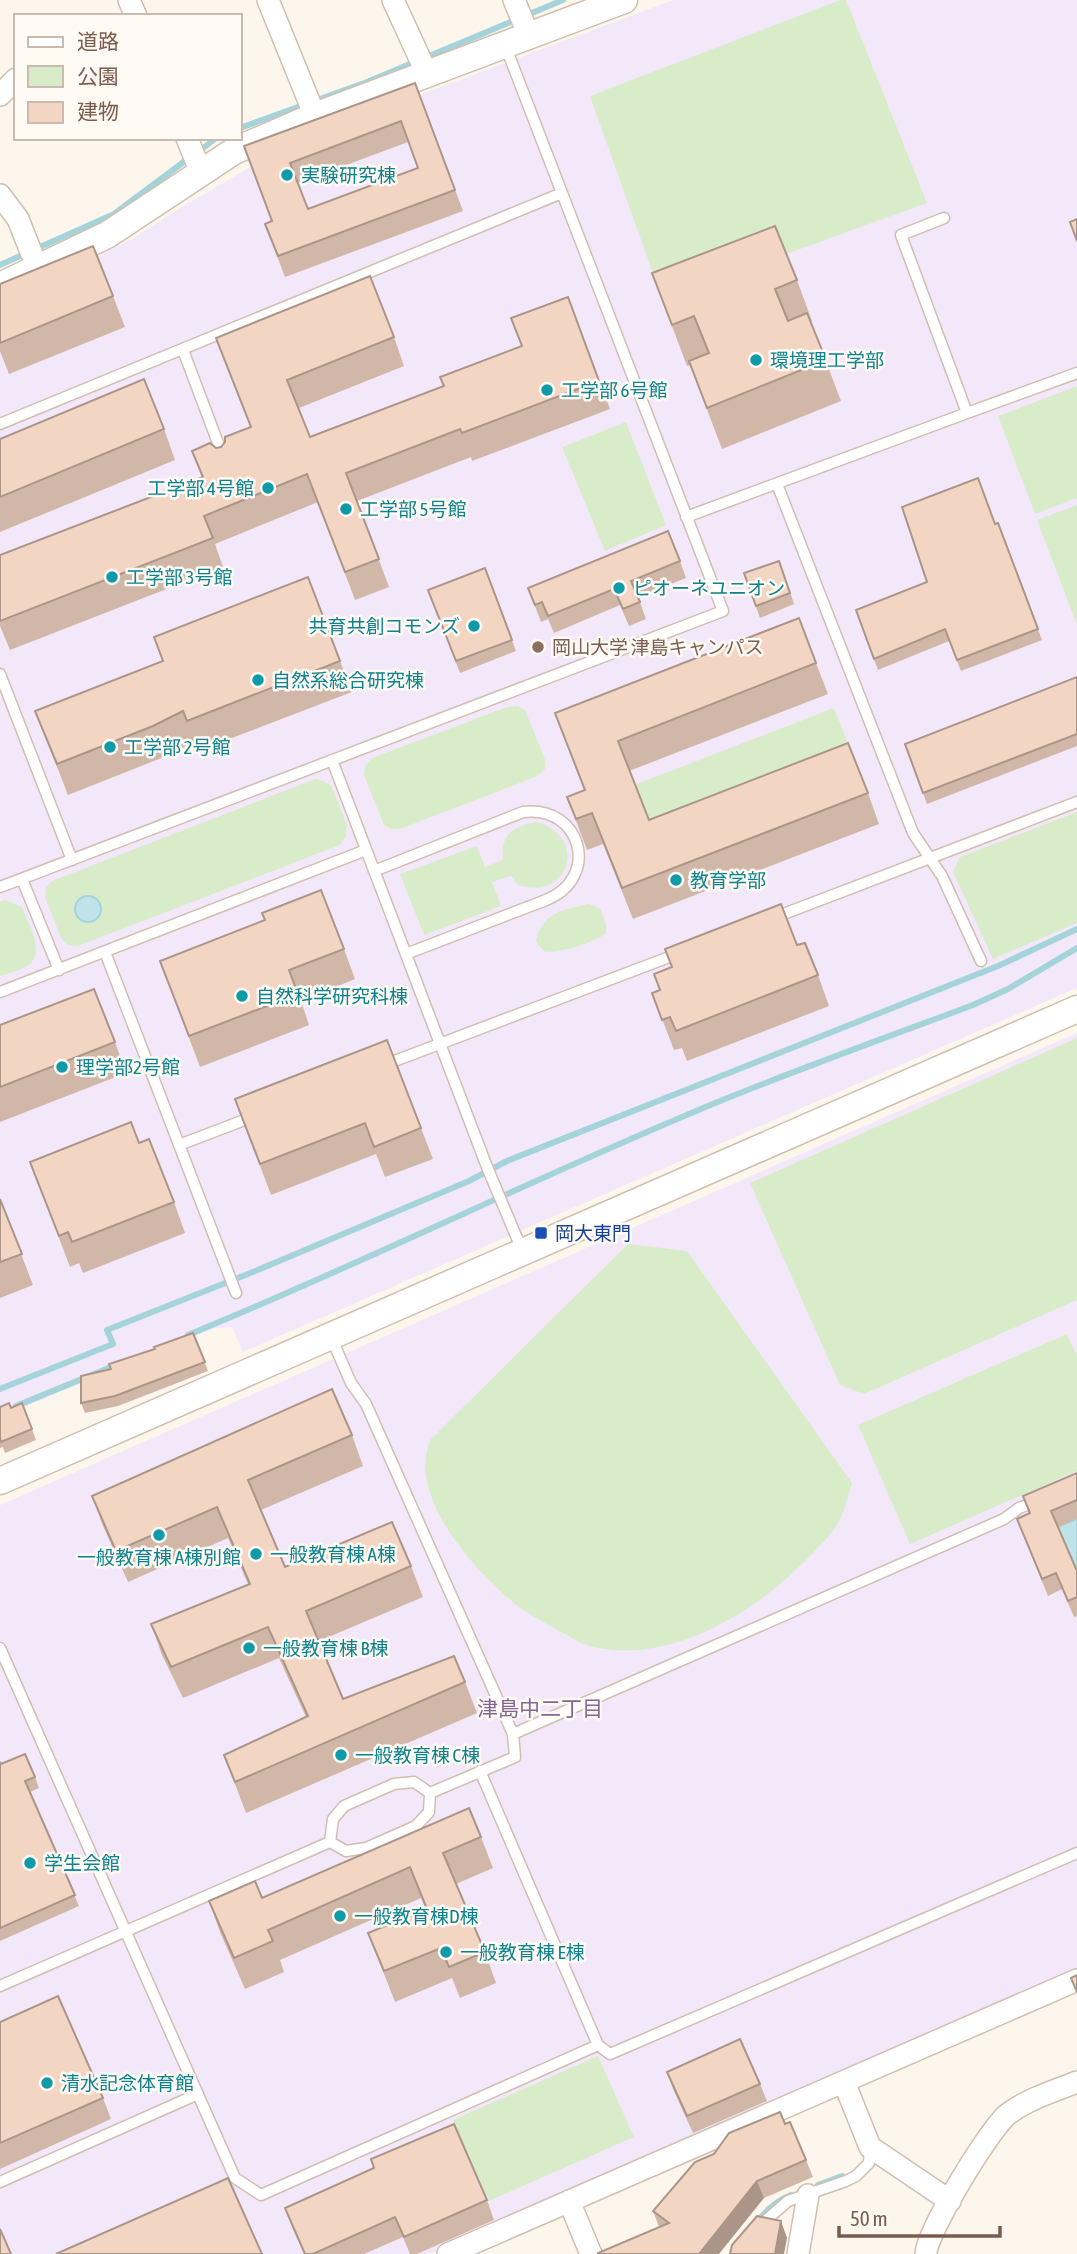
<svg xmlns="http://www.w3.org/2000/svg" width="1077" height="2254" viewBox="0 0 1077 2254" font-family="'Asap Condensed','Noto Sans JP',sans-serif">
	<rect width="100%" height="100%" fill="#fdf6ec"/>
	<path fill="#f3e8fa" d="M673,0H1077V988L243,1352L232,1327L215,1328L0,1417V306L134,238L180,208L275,153L414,97Z
		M1077,1033V1972L430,2254H0V1505Z"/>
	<path fill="#d8ecc9" d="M840,0H846L927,203L662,299L590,96Z
		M1077,386V498L1035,514L998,416Z
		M626,422L666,525L605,551L562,447Z
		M1077,505V625L1037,520Z
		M517,706L525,710L545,759V769L538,776L400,829H391L384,825L364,775L365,766L372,758L507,707Z
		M834,708L860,774L660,851L634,785Z
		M315,779L326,782L332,787L347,825L346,836L340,845L78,946L67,945L61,938L45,897L46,888L52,881Z
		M1077,812V923L993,959L953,872L960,857Z
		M536,822C589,836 570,902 518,885L511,876L492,882L501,906L424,935L400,874L477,846L485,867L503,860C500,835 513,826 536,822Z
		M5,900L22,907C28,923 47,954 27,966C20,971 9,973 0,976V902Z
		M588,904L600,908L606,924V934C586,945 567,951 545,952L536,942C541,913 562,910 588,904Z
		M1077,1038V1300L864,1394L840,1385L750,1183Z
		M628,1244L687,1251L852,1483C848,1495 845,1512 838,1523C829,1538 815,1551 803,1563C751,1615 666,1666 589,1646C581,1644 572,1638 565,1634C548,1625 530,1615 515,1604C475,1571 405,1495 431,1439Z
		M1067,1334L1077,1356V1471L910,1544L858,1425Z
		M598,2056L634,2137L489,2201L453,2120Z"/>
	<path fill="#bfe3e8" stroke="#a5d3da" stroke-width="2" d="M75 909a13 13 0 1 1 26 0a13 13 0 1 1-26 0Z
		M1077,1519V1573L1057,1527Z"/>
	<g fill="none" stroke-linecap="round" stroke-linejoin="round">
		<path stroke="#a5d3da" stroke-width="6" d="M240,128L367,82L563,0
			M198,152L216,138
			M0,265L114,214L189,158
			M188,1335C369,1261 544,1173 725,1099C807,1066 890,1036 973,1005L1008,989L1077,948
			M0,1389L113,1344L107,1330L253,1272L469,1181L507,1161L998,966L1077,929
			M16,1406L116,1365
			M818,2185L842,2176
			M756,2223C767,2210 776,2201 791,2195"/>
		<g stroke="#d1beb0" stroke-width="13">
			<path id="service" d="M183,350L224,459
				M967,413L1077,373
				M0,424L562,193
				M777,484L913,833L942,876L981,961
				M686,517L967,413L901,235L944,218
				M0,674L72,860
				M332,760L487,1167L522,1250
				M374,871L523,812C582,805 601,878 546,900L406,954
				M22,879L59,970
				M0,887L723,611L505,45
				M773,918L1077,802
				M105,952L236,1293
				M0,992L366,850
				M384,1065L680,953
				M179,1145L255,1116
				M0,1648L235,2178L261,2195L598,2045
				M513,1734L1004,1519L1019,1508L1038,1501
				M480,1771L598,2045L610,2054L1077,1853
				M330,1842L346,1851L366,1848L416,1826L429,1812L430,1793
				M0,1986L330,1842L333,1819L344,1806L394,1784L414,1782L430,1793L515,1757L513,1734L366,1404L351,1383L331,1337
				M0,2182L198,2094
				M758,2227L788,2201L846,2181L856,2176L869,2163L870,2147"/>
		</g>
		<g stroke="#d1beb0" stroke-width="24">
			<path id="minor" d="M129,0L136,16
				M268,0L315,116
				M393,0L427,74
				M514,0L529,36
				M0,95L16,79
				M187,138L201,173
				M0,195L18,219L37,267
				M844,2082L870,2147L950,2201
				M569,2201L591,2254
				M448,2254L1077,1980
				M798,2254L808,2195
				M926,2254C926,2233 990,2128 1008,2114C1028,2099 1054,2091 1077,2082"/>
		</g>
		<g stroke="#d1beb0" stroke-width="29">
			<path id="tertiary" d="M0,286L107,235L234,151L315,116L624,0
				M0,1481L1077,1009"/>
		</g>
		<use href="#service" stroke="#fff" stroke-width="10"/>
		<use href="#minor" stroke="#fff" stroke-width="21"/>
		<use href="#tertiary" stroke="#fff" stroke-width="26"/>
	</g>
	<path fill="#d1b7a8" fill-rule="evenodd" d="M415,83L463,211L285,277L265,224L272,221L244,146ZM408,142L418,168L308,209L298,183Z
		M652,273L797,280L812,321L811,322L841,401L722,449L690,365L687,366Z
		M0,284L113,296L125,327L9,374L0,351Z
		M568,297L610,409L472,461L471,457L357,501L389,587L355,600L318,502L215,544L223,567L10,650L0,626V555L202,477L192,451L221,447L251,427L216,338L394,337L404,366L299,408L310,437L444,386L521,346Z
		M164,429L175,460L0,532V439Z
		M998,523L1042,640L961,671L949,641L878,670L856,610L927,582L995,524Z
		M680,561L686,578L638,597L646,619L629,626L620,605L554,633L548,619L541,622L528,588Z
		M779,561L794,604L760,618L744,573Z
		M485,568L516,651L460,673L428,590Z
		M154,637L340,661L352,692L198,751L194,742L164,757L68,795L35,711L163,661Z
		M816,663L828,694L629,771L649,820L868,793L879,824L633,919L603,844L587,850L567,797L584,790L555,713Z
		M1077,677V746L927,804L905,744Z
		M797,945L818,975L829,1006L687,1061L682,1048L674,1050L652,993Z
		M344,949L355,979L301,1001L309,1025L200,1067L160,961Z
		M0,1025L115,1042L126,1073L0,1122Z
		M235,1099L421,1128L433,1159L385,1177L376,1154L271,1195Z
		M139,1143L174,1202L185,1233L83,1273L79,1263L70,1267L30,1162Z
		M0,1199L33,1285L0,1298Z
		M193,1333L208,1371L118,1406L85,1413L81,1403L111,1369Z
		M22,1403L36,1440L5,1453L3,1447L0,1448V1407L11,1408Z
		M352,1435L363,1466L261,1510L285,1567L411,1566L423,1597L319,1641L343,1699L465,1682L477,1713L246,1813L224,1755L306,1717L279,1658L183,1698L162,1655L151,1624L248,1584L228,1538L128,1582L103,1526L92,1496Z
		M1077,1473V1519L1058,1527L1077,1571V1616L1074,1617L1062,1589L1048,1596L1017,1519L1029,1514L1023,1496Z
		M0,1762L1,1764L35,1777L39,1788L30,1792L79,1906L0,1941Z
		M481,1837L493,1868L456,1884L485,1952L496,1983L460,1998L452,1978L395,2002L368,1933L426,1909L421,1898L280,1960L284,1972L245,1989L220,1932L209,1901L262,1898Z
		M0,2022L103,2098L111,2119L0,2169Z
		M667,2072L760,2084L767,2101L693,2133L673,2089Z
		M785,2124L806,2160L813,2177L764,2198L659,2227L653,2211Z
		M487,2200L494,2220L417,2254H410L403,2237L364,2254H304L292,2227L285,2208Z"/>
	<path fill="#aa9588" d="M757,2181L764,2198L719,2254H699Z
		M781,2221L787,2238L784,2254H775Z"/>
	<path fill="#f3d5c3" stroke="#aa9588" stroke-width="2" fill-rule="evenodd" d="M415,83L455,190L278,256L265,224L272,221L244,146ZM401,121L418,168L308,209L290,163Z
		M1077,219V241L1070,222Z
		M775,226L797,280L775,289L788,321L807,313L826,360L707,408L689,361L709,353L694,316L672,325L652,273Z
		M93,246L113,296L0,343V284Z
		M370,276L394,337L287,380L310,437L444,386L440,377L522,346L511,318L568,297L599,381L462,433L460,429L346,473L379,559L345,572L307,474L204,516L213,538L0,621V555L203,477L192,451L210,443L216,448L221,447L225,442V437L251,427L216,338Z
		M144,379L164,429L0,497V439Z
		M978,478L995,524L998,523L1038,629L957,660L945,629L874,659L856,610L927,582L902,507Z
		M668,531L680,561L631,581L640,602L623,609L614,589L548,616L542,602L535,605L528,588Z
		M779,561L790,593L756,606L744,573Z
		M485,568L512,640L456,661L428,590Z
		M308,577L340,661L187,721L183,711L153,726L57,764L35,711L163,661L154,637Z
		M799,618L816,663L618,741L649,820L848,743L868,793L622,888L592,813L576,819L567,797L585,790L555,713Z
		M1077,677V734L923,793L905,744Z
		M321,890L344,949L289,970L298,994L189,1036L160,961L265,920L262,913Z
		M781,904L797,945L805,943L818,975L676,1031L670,1017L662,1020L652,993L660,990L654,974L672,967L665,949Z
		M94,989L115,1042L0,1087V1025Z
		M387,1040L421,1128L374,1147L365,1123L260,1164L235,1099Z
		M131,1122L139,1143L149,1139L174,1202L72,1242L68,1232L59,1236L30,1162Z
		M0,1199L22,1254L0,1262Z
		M193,1333L205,1362L115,1396L81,1403V1376L111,1369L109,1364L155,1349L154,1347Z
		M332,1389L352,1435L248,1480L285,1567L392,1522L411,1566L306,1611L343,1699L454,1656L465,1682L235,1782L224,1755L308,1716L268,1627L171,1667L151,1624L250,1584L217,1507L116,1551L92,1496Z
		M9,1403L11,1408L22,1403L32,1429L1,1442L0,1438V1407Z
		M1077,1473V1500L1051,1511L1077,1571V1597L1068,1601L1056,1573L1042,1579L1017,1519L1030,1513L1023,1496Z
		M25,1754L35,1777L25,1781L75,1895L0,1928V1762L1,1764Z
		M469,1808L481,1837L443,1853L485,1952L449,1967L441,1948L384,1971L368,1933L427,1909L410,1867L268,1930L273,1941L234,1958L209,1901L255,1881L262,1898Z
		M1077,1975V1992L1071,1978Z
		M58,1996L103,2098L0,2143V2022Z
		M740,2039L760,2084L687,2116L667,2072Z
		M780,2112L785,2124L790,2122L806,2160L757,2181L699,2254H599L598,2253L669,2223L653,2211L695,2162L714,2154L729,2133Z
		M454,2124L487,2200L404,2237L395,2217L313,2254H305L285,2208L374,2168L371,2159Z
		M228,2178L262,2254H56Z
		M757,2216L781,2221L775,2254H730L732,2245Z
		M0,2229L11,2254H0Z"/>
	<g fill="#0f9aa8" stroke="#fffaf3" stroke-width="2.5">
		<circle cx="287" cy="175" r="7"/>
		<circle cx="756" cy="360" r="7"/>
		<circle cx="547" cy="390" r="7"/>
		<circle cx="268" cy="488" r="7"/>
		<circle cx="346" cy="509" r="7"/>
		<circle cx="112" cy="577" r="7"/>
		<circle cx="619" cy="588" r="7"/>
		<circle cx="474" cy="626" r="7"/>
		<circle cx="258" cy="680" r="7"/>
		<circle cx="110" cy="747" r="7"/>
		<circle cx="676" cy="880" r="7"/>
		<circle cx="242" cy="996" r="7"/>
		<circle cx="62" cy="1067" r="7"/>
		<circle cx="159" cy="1535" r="7"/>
		<circle cx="256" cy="1554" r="7"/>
		<circle cx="249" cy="1648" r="7"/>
		<circle cx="341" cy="1755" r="7"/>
		<circle cx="30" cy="1863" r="7"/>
		<circle cx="340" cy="1916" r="7"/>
		<circle cx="446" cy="1952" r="7"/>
		<circle cx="47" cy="2083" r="7"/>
	</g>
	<circle fill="#8d6e63" stroke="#fffaf3" stroke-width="2.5" cx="538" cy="647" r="7"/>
	<rect fill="#1a4fb4" stroke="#fffaf3" stroke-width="2.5" x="534" y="1226" width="14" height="14" rx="3.5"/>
	<g text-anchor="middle" stroke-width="5" stroke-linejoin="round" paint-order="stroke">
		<g font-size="19" fill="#0d838f" stroke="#fffaf3" text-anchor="start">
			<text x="301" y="182">実験研究棟</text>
			<text x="770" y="367">環境理工学部</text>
			<text x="561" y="397">工学部 6号館</text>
			<text x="254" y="495" text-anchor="end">工学部 4号館</text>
			<text x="360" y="516">工学部 5号館</text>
			<text x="126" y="584">工学部 3号館</text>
			<text x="633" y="595">ピオーネユニオン</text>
			<text x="460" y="633" text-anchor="end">共育共創コモンズ</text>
			<text x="272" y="687">自然系総合研究棟</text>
			<text x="124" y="754">工学部 2号館</text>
			<text x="690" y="887">教育学部</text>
			<text x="256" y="1003">自然科学研究科棟</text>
			<text x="76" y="1074">理学部2号館</text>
			<text x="270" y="1561">一般教育棟 A棟</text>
			<text x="159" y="1564" text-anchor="middle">一般教育棟 A棟別館</text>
			<text x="263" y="1655">一般教育棟 B棟</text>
			<text x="355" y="1762">一般教育棟 C棟</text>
			<text x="44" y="1870">学生会館</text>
			<text x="354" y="1923">一般教育棟D棟</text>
			<text x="460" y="1959">一般教育棟 E棟</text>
			<text x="61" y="2090">清水記念体育館</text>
		</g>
		<g font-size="19" fill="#785e54" stroke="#fffaf3" text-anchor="start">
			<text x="552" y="654">岡山大学 津島キャンパス</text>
		</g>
		<g font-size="19" fill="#164399" stroke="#fffaf3" text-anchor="start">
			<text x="555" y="1240">岡大東門</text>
		</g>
		<g font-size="21" fill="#846695" stroke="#fffaf3">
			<text x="540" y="1716">津島中二丁目</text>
		</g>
	</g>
	<rect x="14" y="14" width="228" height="126" fill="#fffaf3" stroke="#cabbb1" stroke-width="2"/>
	<rect x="28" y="37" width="35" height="10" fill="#ffffff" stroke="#cabbb1" stroke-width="2"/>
	<text x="77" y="49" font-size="21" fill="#7a5c4d">道路</text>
	<rect x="28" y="66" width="35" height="21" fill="#d8ecc9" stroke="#cabbb1" stroke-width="2"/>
	<text x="77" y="84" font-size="21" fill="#7a5c4d">公園</text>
	<rect x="28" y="102" width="35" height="21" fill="#f3d5c3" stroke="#cabbb1" stroke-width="2"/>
	<text x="77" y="119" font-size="21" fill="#7a5c4d">建物</text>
	<path d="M839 2226v10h161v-10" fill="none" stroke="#7a5c4d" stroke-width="3.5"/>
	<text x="850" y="2226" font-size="21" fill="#7a5c4d" stroke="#fffaf3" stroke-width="5" paint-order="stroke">50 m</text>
</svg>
